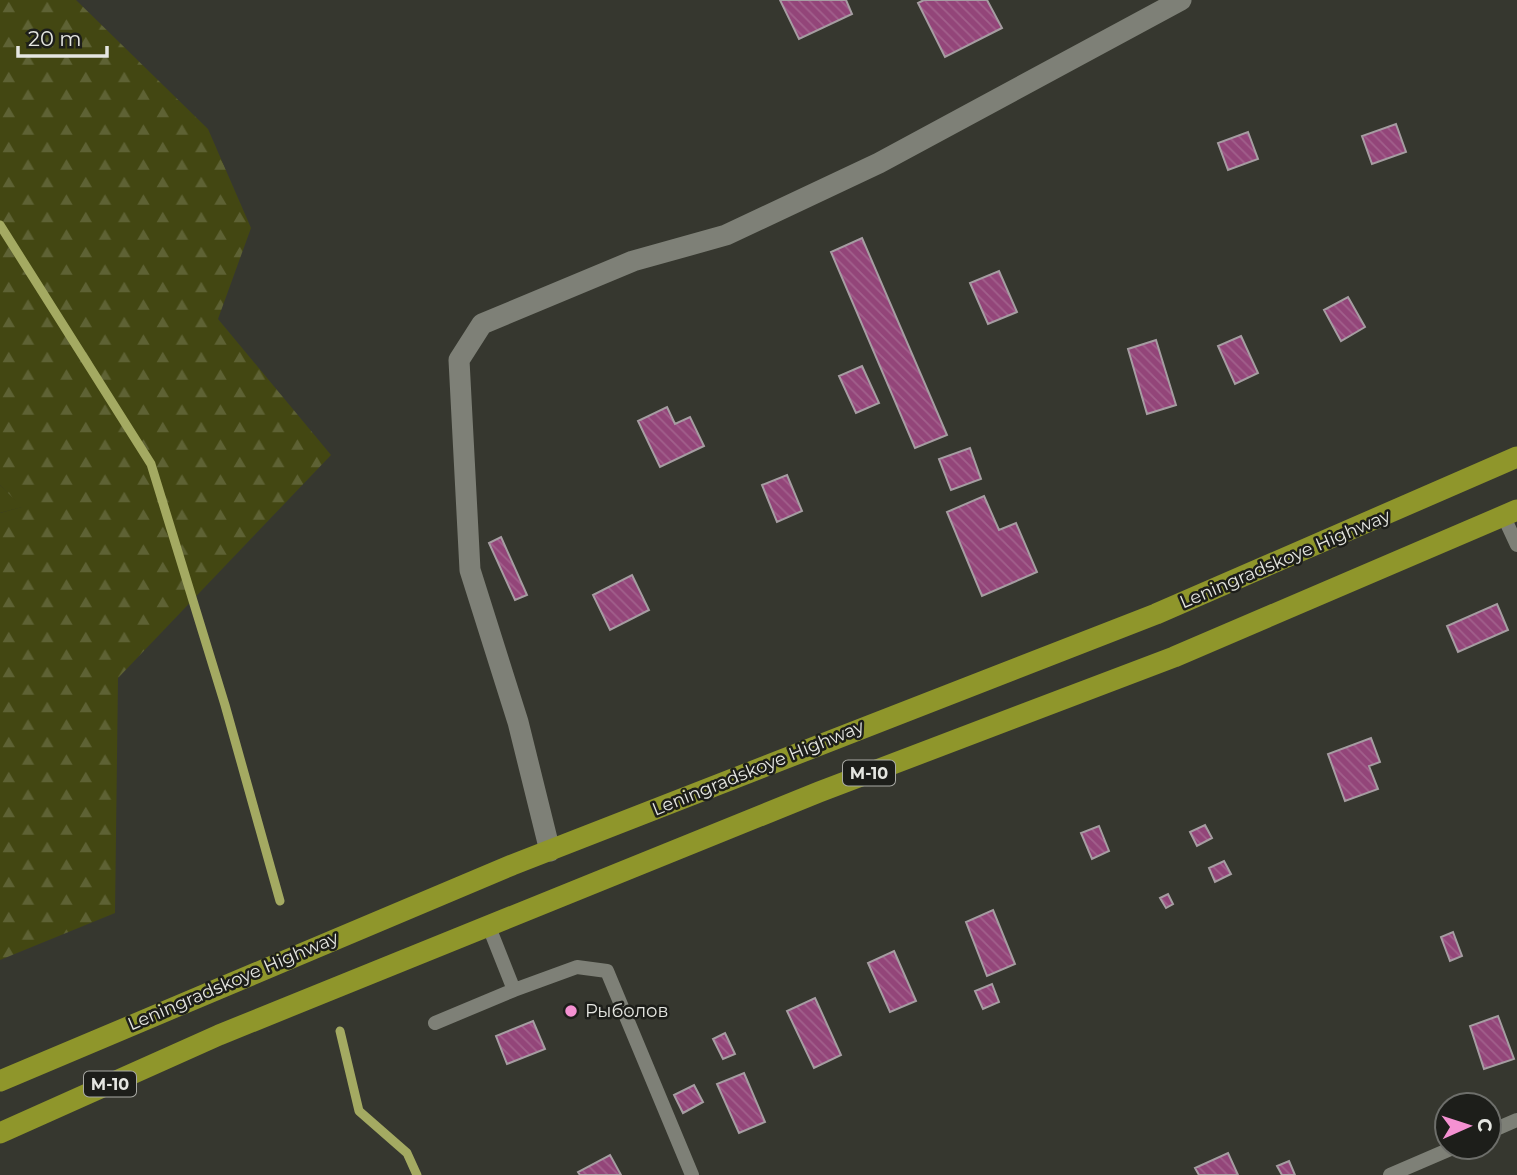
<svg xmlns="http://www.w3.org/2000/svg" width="1517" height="1175" viewBox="0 0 1517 1175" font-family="Montserrat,sans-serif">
	<defs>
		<pattern id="forest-firs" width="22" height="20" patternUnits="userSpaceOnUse" patternTransform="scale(1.75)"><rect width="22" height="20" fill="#434712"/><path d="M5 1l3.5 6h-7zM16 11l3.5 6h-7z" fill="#5e6234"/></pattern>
		<pattern id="building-back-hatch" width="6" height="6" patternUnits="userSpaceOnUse" patternTransform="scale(1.75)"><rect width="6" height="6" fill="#934579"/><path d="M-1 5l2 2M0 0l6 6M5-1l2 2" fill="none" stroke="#a2608c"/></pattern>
	</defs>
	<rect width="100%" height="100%" fill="#36372f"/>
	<path fill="#434712" d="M0,485L23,507L0,513Z"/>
	<path fill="url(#forest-firs)" d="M0,0H76L208,129L251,228L218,319L331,455L118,678L115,913L0,960V513L22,507L0,485Z"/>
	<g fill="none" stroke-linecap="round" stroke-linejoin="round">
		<path stroke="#a4aa62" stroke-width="9" d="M0,225L151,464L225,705L280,901
			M340,1031L359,1111L407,1153L417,1175"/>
	</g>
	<path fill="url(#building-back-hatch)" stroke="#a69da2" stroke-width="2" d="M780,0H846L852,14L799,39Z
		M924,0H987L1002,28L945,57L918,3Z
		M1396,124L1406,152L1372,164L1362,136Z
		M1248,132L1258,159L1228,170L1218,143Z
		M862,238L947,435L915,448L831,252Z
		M999,271L1017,312L988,324L970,283Z
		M1348,297L1365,327L1341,341L1324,310Z
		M1241,336L1258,373L1235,384L1218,346Z
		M1156,340L1176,405L1147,414L1128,349Z
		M862,366L879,403L856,413L839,376Z
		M667,407L675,424L690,417L704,446L660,467L638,421Z
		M970,448L981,479L951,490L939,459Z
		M787,475L802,511L777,522L762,485Z
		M984,496L999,530L1016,523L1037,572L982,596L947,512Z
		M501,537L527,595L515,600L489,543Z
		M632,575L649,610L610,630L593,595Z
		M1497,604L1508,630L1458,652L1447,626Z
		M1371,738L1380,762L1369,766L1378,789L1345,801L1328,754Z
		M1205,825L1212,838L1197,846L1190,832Z
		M1099,826L1109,851L1092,859L1081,833Z
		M1224,861L1231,874L1215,882L1209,868Z
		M1168,894L1173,904L1166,908L1160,898Z
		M993,910L1015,964L987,976L966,922Z
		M1453,932L1462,956L1450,961L1441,937Z
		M894,951L916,1001L890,1012L868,963Z
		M992,984L999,1002L983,1009L975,991Z
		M815,998L841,1055L814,1068L787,1011Z
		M1498,1016L1514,1059L1484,1069L1470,1026Z
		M533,1021L545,1049L507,1064L496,1036Z
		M725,1033L735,1054L723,1059L713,1039Z
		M744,1073L765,1122L739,1133L717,1084Z
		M694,1085L703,1102L683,1113L674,1095Z
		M1228,1153L1238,1175H1199L1195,1168Z
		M610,1155L621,1175H580L578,1172Z
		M1289,1161L1295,1175H1282L1277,1166Z"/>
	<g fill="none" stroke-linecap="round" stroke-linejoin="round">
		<path stroke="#7e8077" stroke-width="14" d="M1504,517L1517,545
			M489,927L514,990L577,967L607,971L692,1175
			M435,1023L514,990
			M1489,1132L1517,1120
			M1390,1175L1455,1147"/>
		<path stroke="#7e8077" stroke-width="21" d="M550,851L518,722L470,570L459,360L482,324L633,261L726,235L879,163L1181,0"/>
		<path stroke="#8f962b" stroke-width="21" d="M0,1081L512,865L1156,614L1517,457
			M0,1133L219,1035L819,792L1174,657L1517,510"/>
	</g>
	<circle fill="#f591d2" stroke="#1d1e1a" stroke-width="2.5" cx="571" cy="1011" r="7"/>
	<g text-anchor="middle" stroke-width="5" stroke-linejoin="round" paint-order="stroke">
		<g fill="#1d1e1a" stroke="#a9aaa5" stroke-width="2">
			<rect x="843" y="760.5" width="52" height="25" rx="5"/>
			<rect x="84" y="1071.5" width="52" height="25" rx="5"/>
		</g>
		<g font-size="16" font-weight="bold" fill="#e5e6e1">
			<text x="869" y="779">М-10</text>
			<text x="110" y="1090">М-10</text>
		</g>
		<g font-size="18" fill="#e5e6e1" stroke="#1d1e1a">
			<text transform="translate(1285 559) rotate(-23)" y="6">Leningradskoye Highway</text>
			<text transform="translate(758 768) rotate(-22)" y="6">Leningradskoye Highway</text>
			<text transform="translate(233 981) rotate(-23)" y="6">Leningradskoye Highway</text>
		</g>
		<g font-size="18" fill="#e5e6e1" stroke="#1d1e1a" text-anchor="start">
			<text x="585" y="1017">Рыболов</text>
		</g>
	</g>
	<g transform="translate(1468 1126) rotate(87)"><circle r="33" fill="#1d1e1a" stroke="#6d6e6a" stroke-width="2"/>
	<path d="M0-5L12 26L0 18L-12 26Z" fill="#f591d2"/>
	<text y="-10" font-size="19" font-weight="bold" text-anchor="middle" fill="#e5e6e1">С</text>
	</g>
	<path d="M18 46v10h89v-10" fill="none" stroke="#e5e6e1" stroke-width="3.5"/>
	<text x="28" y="46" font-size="21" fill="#e5e6e1" stroke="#1d1e1a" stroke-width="5" paint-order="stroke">20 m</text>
</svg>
